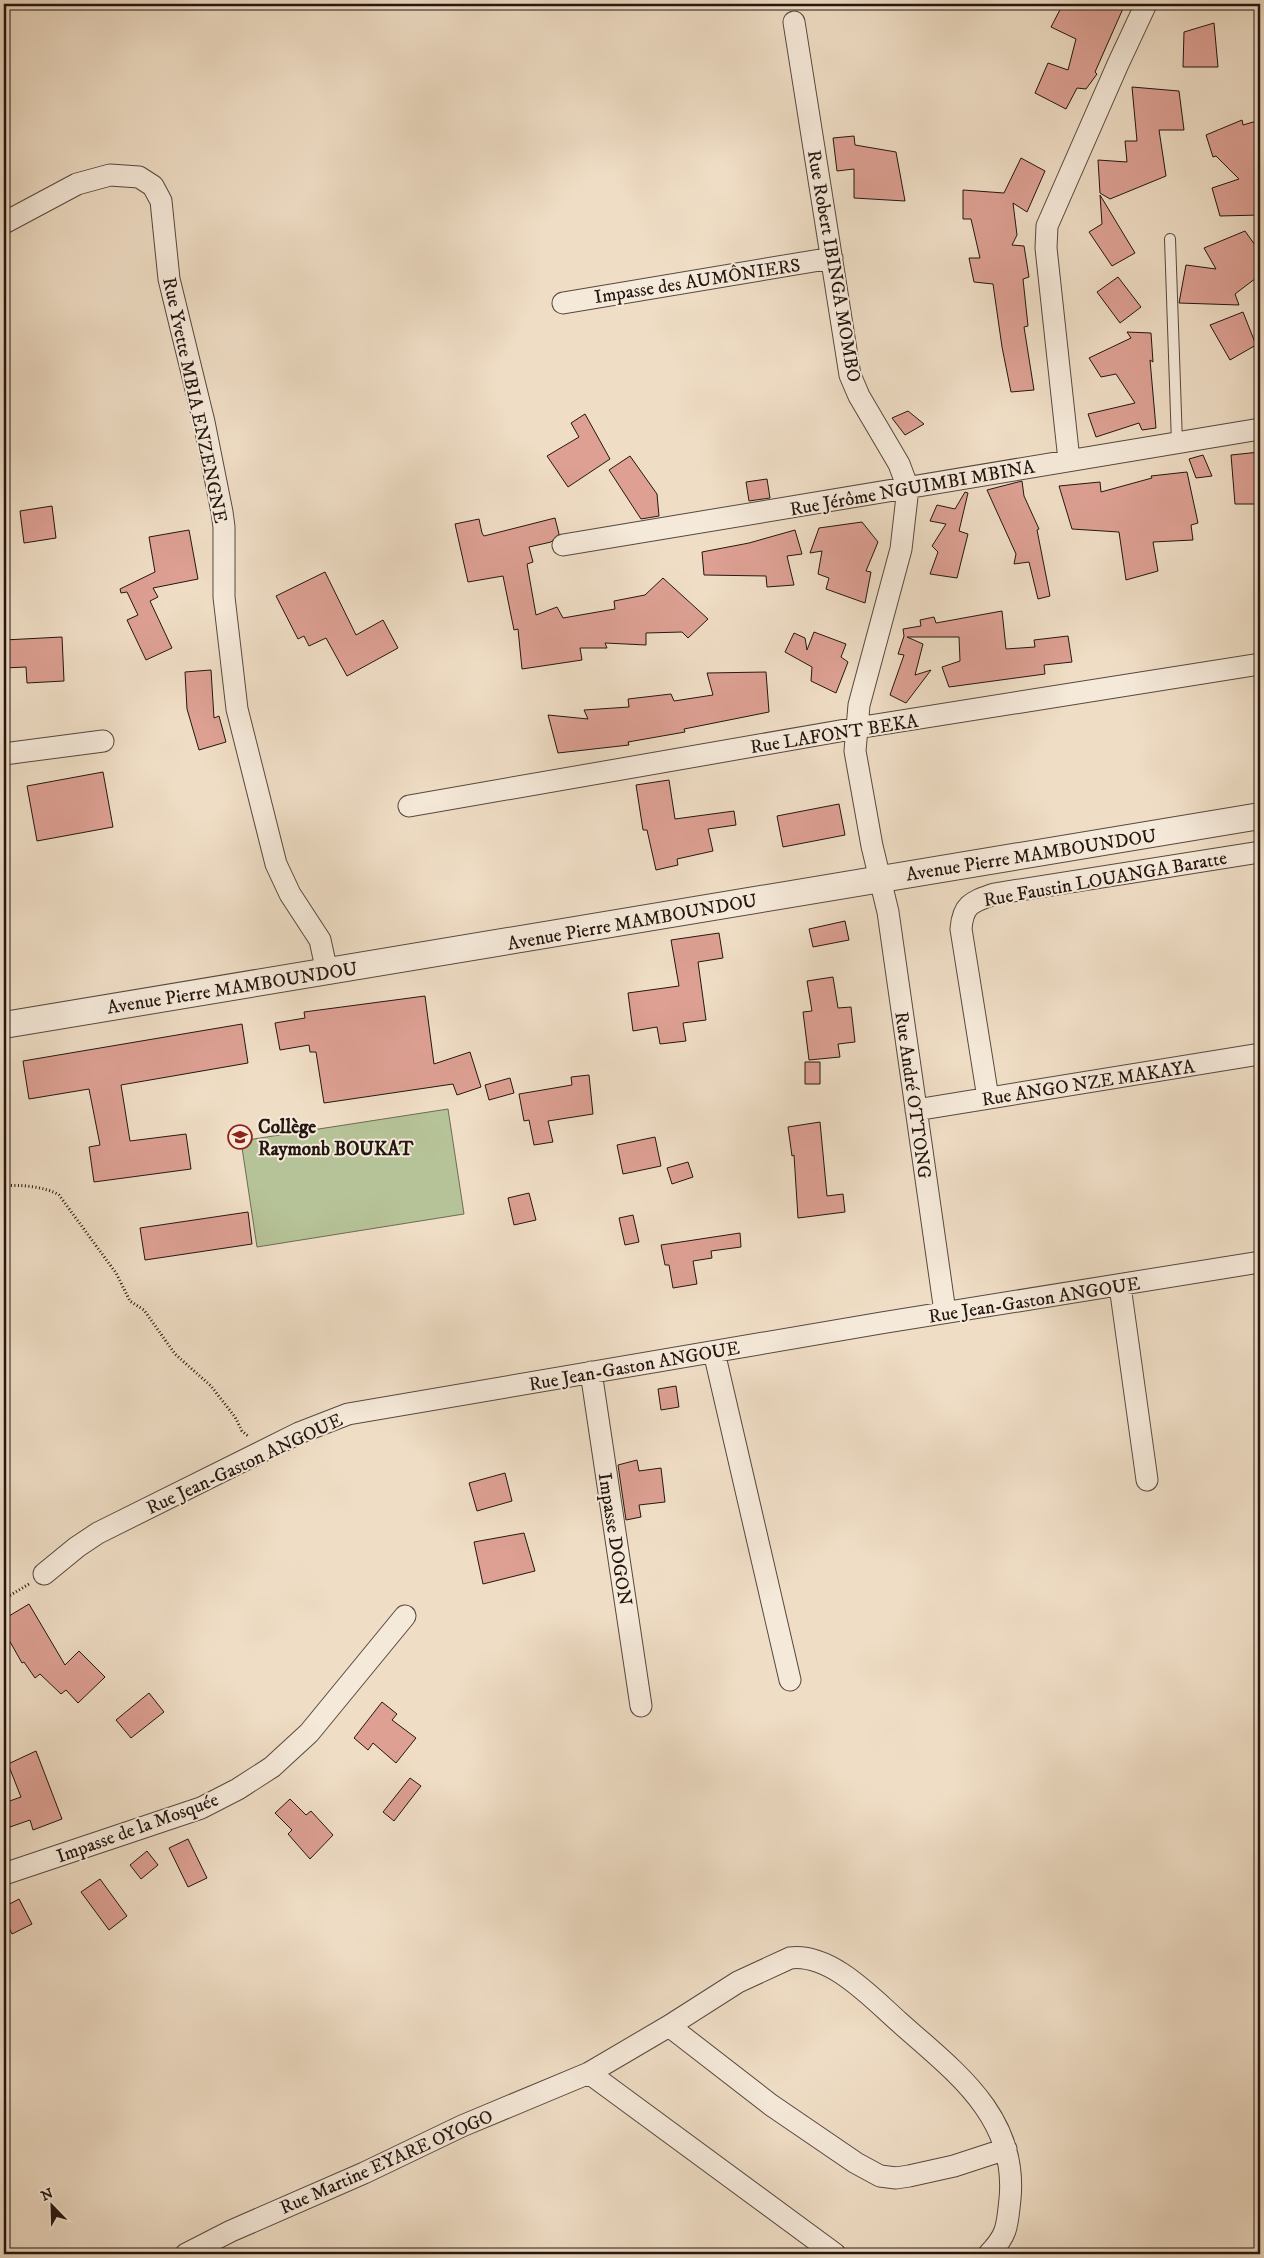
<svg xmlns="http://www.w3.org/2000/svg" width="1264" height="2258" viewBox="0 0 1264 2258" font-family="'IM FELL DW Pica',serif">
	<rect width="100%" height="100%" fill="#efddc5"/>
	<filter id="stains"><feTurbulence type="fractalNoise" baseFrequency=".004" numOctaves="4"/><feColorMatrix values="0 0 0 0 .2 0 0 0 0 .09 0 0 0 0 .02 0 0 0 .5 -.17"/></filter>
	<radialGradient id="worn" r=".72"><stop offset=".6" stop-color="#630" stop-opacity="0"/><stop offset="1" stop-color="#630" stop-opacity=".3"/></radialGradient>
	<path fill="#b6c297" stroke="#6d6c54" d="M448,1109L464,1214L257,1247L241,1141Z"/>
	<path fill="#dda093" stroke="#241611" d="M1063,4H1125L1095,72L1097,74L1086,89L1077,88L1066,109L1035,93L1048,63L1068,70L1076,39L1051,27Z
		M1214,23L1218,67H1183L1184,32Z
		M1132,87L1179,91L1184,130H1159L1166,176L1110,199L1100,193L1098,160L1127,162L1125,141H1137Z
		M1242,120L1243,125L1260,120V215L1220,216L1212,188L1239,179L1216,156L1213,157L1206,135Z
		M854,136L855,145L896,152L905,201L854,198V169L837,171L833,138Z
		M1021,158L1045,171L1027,212L1013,203L1017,235L1012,245L1024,246L1029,277L1023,279L1028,326L1024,327L1034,390L1011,392L1002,347L993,284L974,282L969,258H980L971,219H963V190L1004,193Z
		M1100,195L1135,253L1112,266L1089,232L1102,224Z
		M1245,231L1260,252V275L1235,294L1239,305L1179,303L1186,265L1216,269L1204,248Z
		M1118,277L1141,307L1120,323L1097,292Z
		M1243,312L1256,345L1230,360L1210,325Z
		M1127,332L1151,333L1153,362L1150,360L1156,428L1142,430L1139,423L1096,437L1088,414L1135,403L1116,374L1101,377L1089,358L1131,338Z
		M908,411L924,424L905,435L892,418Z
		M585,414L610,459L568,487L547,456L579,437L571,423Z
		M1260,452V504H1235L1231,455Z
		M1203,455L1212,476L1196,478L1189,459Z
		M630,456L657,494L659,516L641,519L609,470Z
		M1187,472L1198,523L1191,525L1193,540L1153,542L1158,571L1126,580L1119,532L1072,529L1059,486L1100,482L1101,492L1152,478L1151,476Z
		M767,479L770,498L749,501L746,482Z
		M1022,481L1024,496L1039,529L1037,530L1050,596L1038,599L1029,562L1014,564L1016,554L987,490Z
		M965,492L968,493L959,531L968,534L957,578L930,574L938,552L932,546L946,524L930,521L937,505L955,509Z
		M52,506L56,538L24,543L20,511Z
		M555,518L559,534L551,542L529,547L533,562L527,564L536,615L557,607L563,618L615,609L614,601L645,595L663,578L708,619L688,638L682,632L646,633V645L605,643L607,648H580L582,660L522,669L518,629L514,630L503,576L468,582L455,524L479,519L482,533L484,536Z
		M862,522L878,542L866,571L871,572L865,603L826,589L829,578L818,574L822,551L810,553L819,528Z
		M189,530L198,579L153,588L158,597L150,601L172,648L146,660L127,620L138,615L127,592L121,593L120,589L155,572L149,537Z
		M795,530L802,554L787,556L794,585L767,587L766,576L704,575L702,552L749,543Z
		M325,572L356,635L383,620L398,648L347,676L326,638L309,646L304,636L298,639L276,596Z
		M1002,611L1006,649L1035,647L1034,640L1068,636L1072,662L1044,665L1045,674L949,687L942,667L960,661L959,637H907L923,644L915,675L931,670L906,703L890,695L904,655L898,654L904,636L903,629L921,626L920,620L934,617L936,623Z
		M814,632L846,644L841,657L848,662L836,693L811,681L812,667L785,652L794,633L805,638L807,650Z
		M62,637L64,681L27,683L26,667L4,668V640Z
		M211,670L214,718L219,716L226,742L199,750L187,709L185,672Z
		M766,672L769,712L684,729L685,732L628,742L629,745L558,753L548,715L588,719L584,710L629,707L628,699L671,694L674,701L713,695L707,673Z
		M103,772L113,827L37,841L27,786Z
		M669,780L675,819L734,811L736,825L708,829L713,851L677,859L678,865L656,870L647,830H643L636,785Z
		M839,804L845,835L783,847L777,816Z
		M845,921L849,940L813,947L809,929Z
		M719,933L723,958L698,962L706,1020L683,1023L686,1041L660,1044L657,1027L633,1031L628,993L679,986L671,940Z
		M833,977L838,1008L851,1007L855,1042L838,1044L840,1057L809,1060L803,1012L812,1011L807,981Z
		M425,996L434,1064L470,1052L481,1087L457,1095L453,1084L324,1103L316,1052H310L309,1045L280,1050L275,1023L305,1018L304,1012Z
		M242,1024L248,1063L121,1085L130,1141L186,1134L191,1169L94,1182L89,1147L100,1145L89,1089L29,1099L23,1061Z
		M805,1062H820V1084H805Z
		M589,1075L593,1114L548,1121L553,1142L534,1145L529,1120L524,1121L519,1094L572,1085L571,1077Z
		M510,1078L514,1093L489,1100L485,1085Z
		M820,1122L827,1196L843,1194L845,1212L798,1218L794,1155L792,1156L788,1127Z
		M655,1137L661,1166L623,1174L617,1145Z
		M688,1162L693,1177L672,1184L667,1168Z
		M529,1193L536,1220L514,1225L508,1198Z
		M248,1212L252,1244L145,1260L140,1228Z
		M633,1215L639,1242L625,1245L619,1218Z
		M740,1233L741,1247L711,1251L712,1258L693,1261L697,1284L673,1288L669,1265H665L661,1245Z
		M676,1386L679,1407L661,1410L658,1389Z
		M637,1460L639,1471L661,1468L665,1502L639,1505L641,1517L626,1520L618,1465Z
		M505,1473L512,1501L477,1511L469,1483Z
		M524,1533L535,1571L483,1584L474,1542Z
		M29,1604L65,1665L79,1651L105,1677L78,1703L66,1690L61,1694L40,1674L35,1678L24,1662L22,1663L4,1631V1619Z
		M149,1693L164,1712L131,1738L116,1720Z
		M382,1702L397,1714L392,1720L416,1738L396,1763L373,1743L368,1750L354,1738Z
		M36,1751L62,1819L33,1830L30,1820L10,1827L4,1803L21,1797L8,1764Z
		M410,1778L421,1786L394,1821L383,1812Z
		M290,1799L306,1815L311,1811L333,1835L310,1859L288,1834L292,1830L275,1813Z
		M188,1839L207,1878L188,1887L169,1848Z
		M147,1851L158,1865L141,1879L130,1865Z
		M100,1879L127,1916L109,1930L81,1892Z
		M19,1899L32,1924L12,1934L4,1918V1907Z"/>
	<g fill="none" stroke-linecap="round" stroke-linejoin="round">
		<g stroke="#57483e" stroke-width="12">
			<path id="service" d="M1170,239L1177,443"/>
		</g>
		<g stroke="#57483e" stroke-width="23">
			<path id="minor" d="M794,22L850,375L859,396L899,464L908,488L901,549L859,705L855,751L872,846L888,912L945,1312
				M4,223L77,184L110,175L139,177L153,186L161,201L169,279L204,422L222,512L224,527V597L237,709L276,864L290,894L320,940L327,972
				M563,303L832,258
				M1069,460L1046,248L1047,226L1118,64L1146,4
				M563,545L1260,429
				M4,754L103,741
				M409,806L857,728L1260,664
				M988,1098L961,929C963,904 972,902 994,894L1260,852
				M916,1110L1260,1054
				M1120,1286L1147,1480
				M714,1352L790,1680
				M591,1372L641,1706
				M44,1574L77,1547L98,1533L299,1433L348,1414L881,1323L1260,1262
				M4,1874L201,1808L238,1789L272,1767L309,1733L405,1616
				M669,2026L771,2105L856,2163L880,2176L896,2178L909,2176L954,2166L1006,2149
				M589,2073L835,2254
				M186,2254L231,2231L364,2173L462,2126L589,2073L669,2026L738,1982L790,1958C830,1953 870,1996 898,2021C954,2071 1018,2116 1010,2199C1007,2226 1008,2234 989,2254"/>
		</g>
		<g stroke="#57483e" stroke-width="28">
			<path id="tertiary" d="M4,1025L1260,816"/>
		</g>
		<path stroke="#241611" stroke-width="3" stroke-dasharray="1 2.5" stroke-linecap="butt" d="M4,1186C19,1184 47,1187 59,1195L116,1273L130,1301L144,1310L175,1354L211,1386L235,1417L242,1431L248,1436
			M4,1599L29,1584"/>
		<use href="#service" stroke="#f5e9d9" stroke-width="10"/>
		<use href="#minor" stroke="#f5e9d9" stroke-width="21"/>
		<use href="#tertiary" stroke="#f5e9d9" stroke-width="26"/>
	</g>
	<defs>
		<g id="school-ring" transform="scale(1.25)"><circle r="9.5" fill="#f5e9d9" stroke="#8f2418" stroke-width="1.5"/><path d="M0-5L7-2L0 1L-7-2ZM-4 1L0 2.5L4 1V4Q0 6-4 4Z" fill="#8f2418"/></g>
	</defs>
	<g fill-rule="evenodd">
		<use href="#school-ring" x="240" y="1137"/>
	</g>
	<g text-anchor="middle" stroke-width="4" stroke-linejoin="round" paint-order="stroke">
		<g font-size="19" fill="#241611" stroke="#f5e9d9">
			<text transform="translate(835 266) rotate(80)" y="7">Rue Robert IBINGA MOMBO</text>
			<text transform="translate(697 280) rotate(-9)" y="7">Impasse des AUMÔNIERS</text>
			<text transform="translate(196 400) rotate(78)" y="7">Rue Yvette MBIA ENZENGNE</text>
			<text transform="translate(912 487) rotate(-10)" y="7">Rue Jérôme NGUIMBI MBINA</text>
			<text transform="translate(834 733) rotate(-9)" y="7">Rue LAFONT BEKA</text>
			<text transform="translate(1031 854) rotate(-9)" y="7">Avenue Pierre MAMBOUNDOU</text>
			<text transform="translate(1105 878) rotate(-10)" y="7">Rue Faustin LOUANGA Baratte</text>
			<text transform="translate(632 921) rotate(-10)" y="7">Avenue Pierre MAMBOUNDOU</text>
			<text transform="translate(232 987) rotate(-9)" y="7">Avenue Pierre MAMBOUNDOU</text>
			<text transform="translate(1088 1082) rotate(-9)" y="7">Rue ANGO NZE MAKAYA</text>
			<text transform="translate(914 1095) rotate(82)" y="7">Rue André OTTONG</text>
			<text transform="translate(1034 1299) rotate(-9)" y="7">Rue Jean-Gaston ANGOUE</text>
			<text transform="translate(634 1365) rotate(-10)" y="7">Rue Jean-Gaston ANGOUE</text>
			<text transform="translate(244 1463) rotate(-25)" y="7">Rue Jean-Gaston ANGOUE</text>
			<text transform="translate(616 1539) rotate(81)" y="7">Impasse DOGON</text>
			<text transform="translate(137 1827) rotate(-20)" y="7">Impasse de la Mosquée</text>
			<text transform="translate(386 2161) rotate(-24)" y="7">Rue Martine EYARE OYOGO</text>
		</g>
		<g font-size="19" font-weight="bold" fill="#241611" stroke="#f5e9d9" text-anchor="start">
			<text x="258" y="1133">Collège<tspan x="258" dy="22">Raymonb BOUKAT</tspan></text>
		</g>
	</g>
	<rect width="1264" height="2258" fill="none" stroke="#efddc5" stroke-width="20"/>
	<rect x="5" y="5" width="1254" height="2248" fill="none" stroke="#241611" stroke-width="2.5"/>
	<rect x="10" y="10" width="1244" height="2238" fill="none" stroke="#241611"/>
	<g transform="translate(52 2206) rotate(337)" stroke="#f5e9d9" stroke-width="4" paint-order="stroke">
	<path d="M0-4L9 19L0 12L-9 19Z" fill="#241611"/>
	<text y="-8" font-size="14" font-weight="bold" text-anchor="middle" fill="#241611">N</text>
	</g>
	<rect width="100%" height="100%" filter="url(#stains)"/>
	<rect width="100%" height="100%" fill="url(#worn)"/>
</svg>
